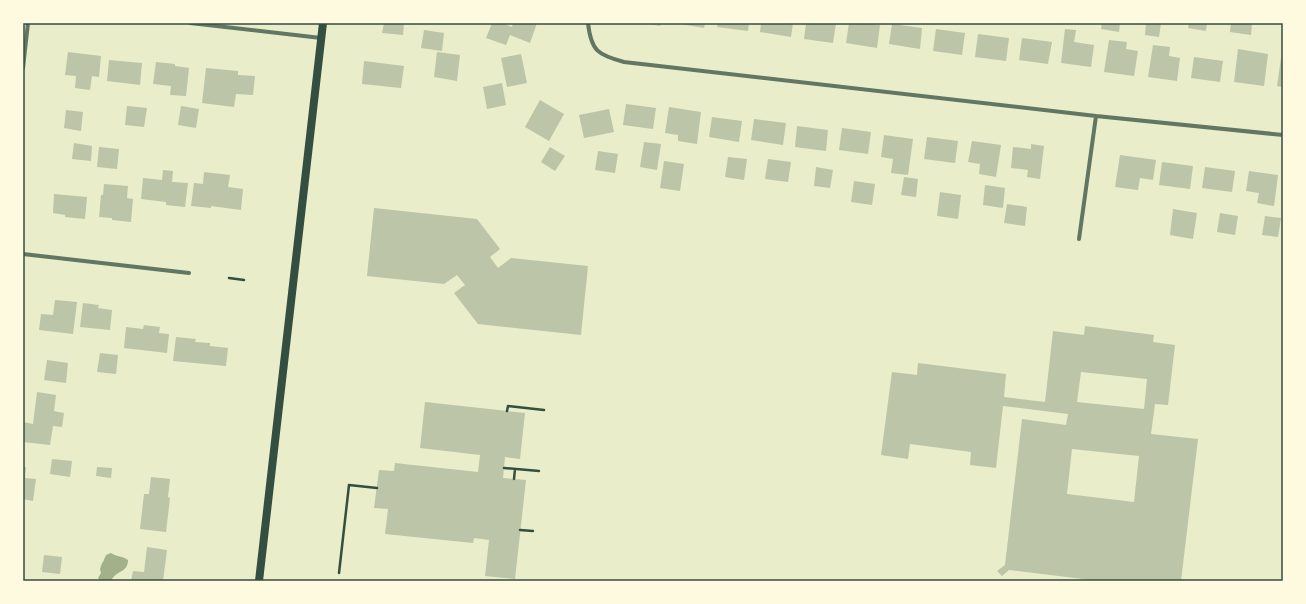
<svg xmlns="http://www.w3.org/2000/svg" width="1306" height="604" viewBox="0 0 1306 604" font-family="Mulish,sans-serif">
	<rect width="100%" height="100%" fill="#e9edc9"/>
	<path fill="#a3b18a" d="M111,553C117,557 123,556 128,560C128,573 116,570 111,581H100L98,578L101,573L100,569L102,563L103,562L106,555Z"/>
	<path fill="#bcc5a7" fill-rule="evenodd" d="M384,23H404L403,35L382,33Z
		M492,23H501L512,27L513,23H537L530,43L510,35L506,45L486,38Z
		M646,23H661L660,26Z
		M675,23H705L704,28Z
		M718,23H749L748,31L717,27Z
		M761,23H793L791,37L760,32Z
		M806,23H836L833,43L804,39Z
		M849,23H868L880,25L877,48L846,43Z
		M1102,23H1120L1119,32L1101,29Z
		M1146,23H1161L1159,37L1145,35Z
		M1189,23H1207L1206,31L1188,28Z
		M1231,23H1252L1251,35L1230,32Z
		M892,24L922,28L920,49L889,44Z
		M936,29L965,33L962,55L933,51Z
		M1065,29L1076,30L1074,42L1094,45L1091,67L1061,63Z
		M424,30L444,33L442,51L421,48Z
		M978,34L1009,38L1006,61L975,57Z
		M1022,38L1052,42L1048,64L1019,60Z
		M1109,40L1127,42L1126,49L1138,51L1134,76L1104,72Z
		M1153,45L1170,47L1169,56L1180,58L1177,81L1148,77Z
		M1238,49L1268,54L1264,86L1234,82Z
		M68,52L101,56L99,77L92,76L90,90L75,88L76,76L65,75Z
		M437,52L460,55L457,81L434,77Z
		M521,54L527,83L507,87L501,58Z
		M1194,57L1223,61L1220,82L1191,78Z
		M1281,58H1283V87L1277,86Z
		M109,60L142,63L140,85L107,81Z
		M364,61L404,66L401,88L362,84Z
		M156,62L175,64V66L189,68L186,96L170,95L171,86L153,84Z
		M206,68L238,71V75L255,76L253,95L236,94L234,107L202,103Z
		M502,83L506,105L487,109L483,87Z
		M540,100L564,114L549,141L525,127Z
		M626,104L656,108L653,129L623,125Z
		M127,106L147,108L144,127L125,125Z
		M181,106L199,109L196,128L178,125Z
		M669,107L701,112L697,144L678,141V135L665,133Z
		M609,109L614,132L584,138L579,115Z
		M66,110L83,112L81,131L64,128Z
		M712,117L742,121L739,142L709,137Z
		M754,119L786,123L783,145L751,140Z
		M797,126L828,130L826,151L795,147Z
		M842,128L871,132L868,154L839,150Z
		M884,135L913,139L908,175L891,173L893,159L881,157Z
		M927,137L958,141L955,163L924,159Z
		M972,141L1001,145L996,177L979,174L980,164L968,162Z
		M644,142L661,144L657,170L640,167Z
		M74,143L92,146L91,161L72,159Z
		M1031,144L1044,146L1040,179L1027,177L1028,170L1011,168L1013,147L1031,149Z
		M99,147L119,149L117,169L97,167Z
		M550,147L565,156L555,171L541,162Z
		M598,151L618,154L615,173L595,170Z
		M1120,155L1156,160L1153,180L1140,178L1138,190L1115,187Z
		M728,157L747,159L744,180L725,177Z
		M768,159L791,162L788,182L765,179Z
		M664,161L684,164L680,191L660,188Z
		M1162,162L1193,166L1190,189L1159,185Z
		M816,167L833,170L830,188L814,186Z
		M1205,167L1235,171L1232,192L1202,188Z
		M163,170L173,171L172,182L188,183L185,207L166,205V202L141,199L143,178L162,180Z
		M1249,171L1278,175L1274,206L1257,203L1259,193L1246,191Z
		M204,172L230,175L228,187L243,189L241,210L211,206V208L191,206L194,183L203,184Z
		M904,177L918,179L916,197L901,195Z
		M854,181L875,184L872,205L851,202Z
		M104,184L128,186L127,198L133,199L131,222L112,220V218L99,217L101,195H103Z
		M985,185L1005,188L1003,208L983,205Z
		M940,192L961,195L958,219L937,216Z
		M54,194L87,197L85,219L65,217V215L53,213Z
		M1007,204L1027,207L1025,226L1004,223Z
		M374,208L477,219L500,249L490,257L498,268L511,258L588,266L581,335L478,324L454,293L465,285L457,275L444,284L367,276Z
		M1173,209L1197,213L1193,239L1170,235Z
		M1220,213L1238,216L1235,235L1217,232Z
		M1265,216L1281,218L1278,237L1262,235Z
		M55,300L77,302L73,334L39,330L41,314L53,315Z
		M83,303L99,305L98,308L112,310L110,330L80,327Z
		M144,325L160,327L159,333L169,334L167,353L124,348L126,327L143,329Z
		M1085,326L1154,335L1153,342L1175,345L1168,405L1155,404L1151,434L1198,439L1181,581H1099L1009,570L1002,576L997,571L1005,565L1022,419L1066,425L1068,414L1003,406L996,468L970,465L971,452L910,444L908,459L881,455L892,372L917,375L918,363L1006,374L1004,397L1045,402L1053,331L1084,335ZM1081,372L1147,379L1144,409L1077,402ZM1072,449L1139,456L1134,502L1067,494Z
		M176,337L196,339L195,342L210,343V346L228,348L226,366L173,361Z
		M100,353L118,355L116,374L97,372Z
		M47,360L68,363L66,383L44,380Z
		M37,392L56,395L54,411L64,413L62,427L53,426L50,445L23,442V422L33,424Z
		M425,402L525,413L520,459L505,457L503,478L526,480L515,579L485,576L489,540L474,538L473,543L385,534L388,509L374,508L379,470L394,471L395,463L478,472L480,455L420,448Z
		M52,459L72,461L70,477L50,474Z
		M23,467H26L25,478L36,479L33,501L23,499Z
		M97,467L112,468L111,478L96,476Z
		M151,477L170,479L168,497L170,498L166,532L140,529L144,494H149Z
		M147,547L167,550L163,581H131L133,571L144,572Z
		M44,555L62,557L60,574L42,572Z"/>
	<g fill="none" stroke-linecap="round" stroke-linejoin="round">
		<path stroke="#344e41" stroke-width="2.5" d="M229,278L244,280
			M507,411L508,406L544,410
			M504,468L539,471
			M514,479L515,469
			M520,530L533,531
			M339,573L349,485L377,488"/>
		<path stroke="#617663" stroke-width="4" d="M190,23L321,38
			M588,23C591,51 598,55 624,62L1096,116L1283,135
			M23,68L28,23
			M1079,239L1096,116
			M23,254L189,273"/>
		<path stroke="#344e41" stroke-width="8" d="M259,581L323,23"/>
	</g>
	<rect width="1306" height="604" fill="none" stroke="#fefae0" stroke-width="48"/>
	<rect x="24" y="24" width="1258" height="556" fill="none" stroke="#344e41" stroke-width="1.5"/>
</svg>
